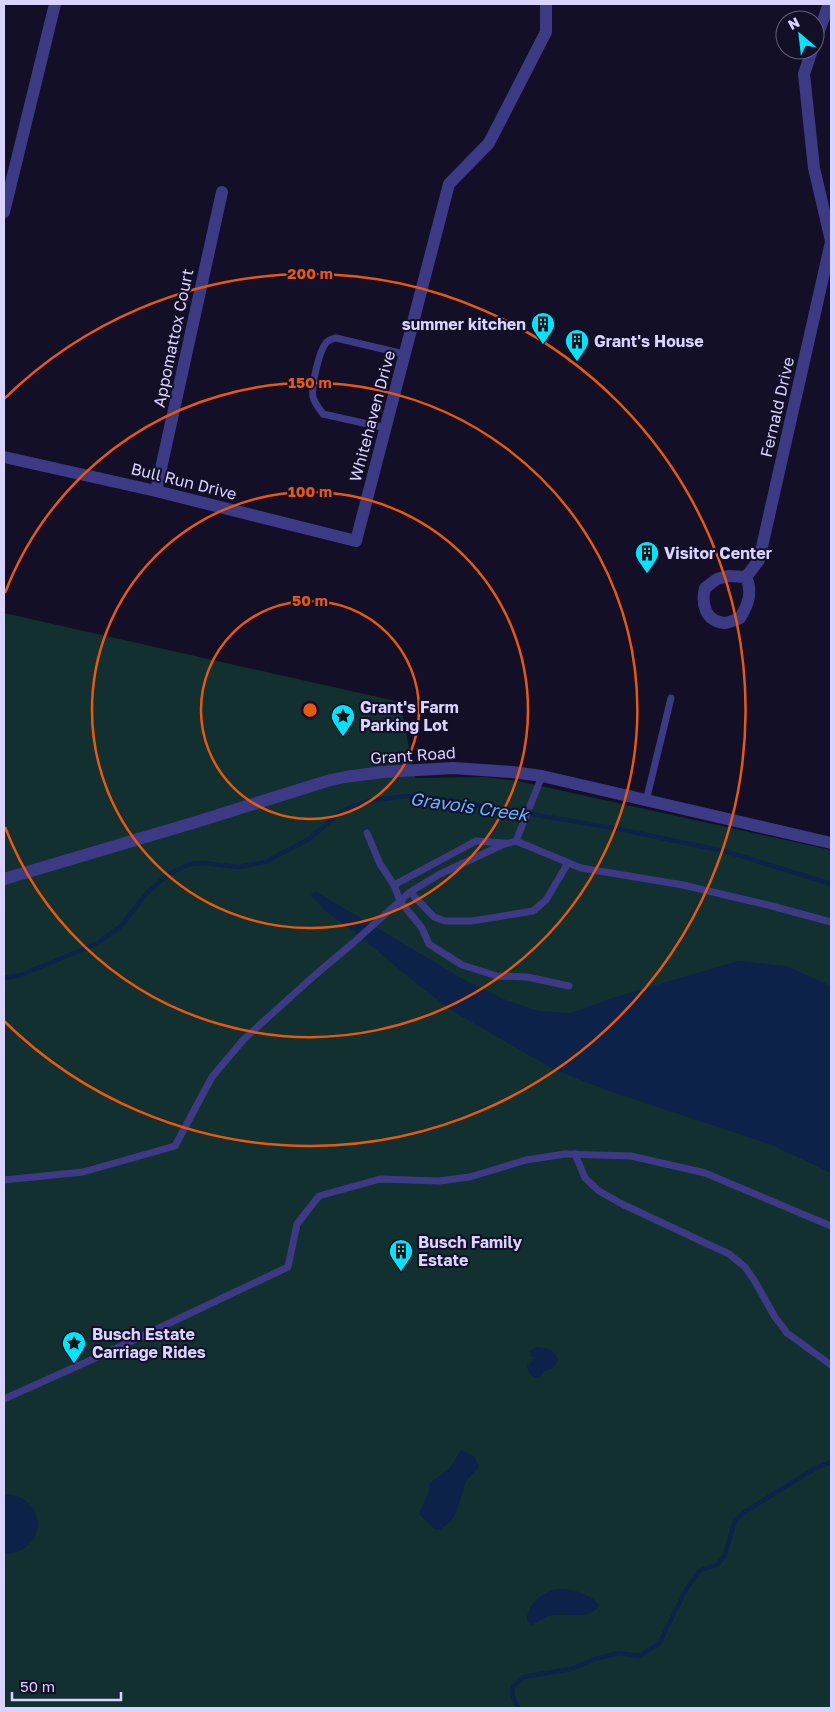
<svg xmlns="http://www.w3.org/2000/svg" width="835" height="1712" viewBox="0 0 835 1712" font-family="'Golos Text',sans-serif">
	<rect width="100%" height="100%" fill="#130f26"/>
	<path fill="#12302f" d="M4,613L400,702L415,778L484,777L518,781L831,850V1708H4Z"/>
	<path fill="#0c2248" d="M315,891L461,978L506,1000L539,1011L571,1013L616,997L738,961L786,966L831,986V1173L772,1145L601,1088L553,1069L454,1012L423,989L351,929L325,911L311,895Z
		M535,1347C545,1347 554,1349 558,1359C556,1367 551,1369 544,1371L541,1376L538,1378C531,1377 528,1372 527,1366L535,1358L531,1356L530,1352Z
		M461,1450L474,1456L479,1467C475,1472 469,1476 466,1482C457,1502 461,1518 439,1530L434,1529L419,1514L428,1494L430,1483L450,1468Z
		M4,1494C49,1495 49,1553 4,1554Z
		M556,1589C570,1588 591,1593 599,1605C588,1622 568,1612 553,1615C545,1616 539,1622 531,1625L527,1620C527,1604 542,1593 556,1589Z"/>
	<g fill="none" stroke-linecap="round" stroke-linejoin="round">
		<path stroke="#0c2248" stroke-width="4.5" d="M4,978L21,975L96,944L121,926L147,893L168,874L190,864L203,863L238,867L265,862L309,839L337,815L349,808L369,801L405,796L441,799L619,829L728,852L831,884
			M518,1708L512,1694L513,1687L523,1677L571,1669L595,1659L619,1653L638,1656L659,1644L687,1588L699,1571L718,1564L725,1555L735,1520L746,1511L816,1468L831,1462"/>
		<path stroke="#3d3a85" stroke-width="7" d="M386,428L323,414C319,408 315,404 313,397C311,387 319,351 326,343C328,340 332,339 336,338L404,354
			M646,801L671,698
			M367,833L380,864L394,885
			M516,841L542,776
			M505,843L476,841L394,885L400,901L422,928L429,944L462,965L497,976L527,977L569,986
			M410,892L434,917L445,921H472L533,911L546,900L568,863
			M575,1154L585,1178L599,1191L622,1204L729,1254L745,1267L754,1280L775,1317L787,1333L831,1365
			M4,1180L83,1172L175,1146L212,1077L244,1039L315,975L353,943L410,892L440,874L502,845L516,841L581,868L683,885L768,905L831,922
			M4,1399L102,1355L288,1267L297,1224L319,1196L380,1179L439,1181L470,1177L526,1160L565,1154L631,1156L705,1173L831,1226"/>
		<path stroke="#3d3a85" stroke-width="12" d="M815,42L829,4
			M812,50L804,74L814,168L831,241
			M4,212L55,4
			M4,457L156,491L356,541L449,184L489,143L546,32V4
			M156,491L222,192
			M728,576L746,577C753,592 748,605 740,618C735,620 728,623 724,623C705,621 701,603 705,588L717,579Z
			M746,577L759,560L831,242"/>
		<path stroke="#3d3a85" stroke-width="12" d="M4,879L196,822L327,781L345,777L383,772L453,768L512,772L542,776L831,843"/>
	</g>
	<g fill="none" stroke="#e8590c" stroke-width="2.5">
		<circle cx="310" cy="710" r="109"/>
		<circle cx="310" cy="710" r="218"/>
		<path d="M5 593A327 327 0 1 1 5 827"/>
		<path d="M4 399A436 436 0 1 1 4 1021"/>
	</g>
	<defs>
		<g id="building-pin" transform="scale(1.25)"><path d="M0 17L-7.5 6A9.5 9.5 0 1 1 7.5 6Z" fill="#00e5ff" stroke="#130f26"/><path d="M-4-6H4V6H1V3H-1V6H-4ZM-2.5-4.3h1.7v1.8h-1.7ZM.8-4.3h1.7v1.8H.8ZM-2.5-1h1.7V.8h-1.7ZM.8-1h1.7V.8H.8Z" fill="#111"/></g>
		<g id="sight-pin" transform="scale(1.25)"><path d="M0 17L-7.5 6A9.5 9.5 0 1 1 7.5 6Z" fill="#00e5ff" stroke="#130f26"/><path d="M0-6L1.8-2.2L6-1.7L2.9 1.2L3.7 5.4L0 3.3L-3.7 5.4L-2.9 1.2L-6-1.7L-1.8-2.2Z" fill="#111"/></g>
	</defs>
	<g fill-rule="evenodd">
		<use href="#building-pin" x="543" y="324"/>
		<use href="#building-pin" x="577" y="341"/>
		<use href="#building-pin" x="647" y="553"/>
		<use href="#sight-pin" x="343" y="716"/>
		<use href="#building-pin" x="401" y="1251"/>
		<use href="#sight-pin" x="74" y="1343"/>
	</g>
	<g text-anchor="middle" stroke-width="4" stroke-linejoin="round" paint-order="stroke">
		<g font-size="16" font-weight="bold" fill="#d9d4ff" stroke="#130f26" text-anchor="start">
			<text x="526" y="330" text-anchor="end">summer kitchen</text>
			<text x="594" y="347">Grant's House</text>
			<text x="664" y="559">Visitor Center</text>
			<text x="360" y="713">Grant's Farm<tspan x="360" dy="18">Parking Lot</tspan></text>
			<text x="418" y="1248">Busch Family<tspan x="418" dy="18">Estate</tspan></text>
			<text x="92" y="1340">Busch Estate<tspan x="92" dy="18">Carriage Rides</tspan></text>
		</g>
		<g font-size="16" fill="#d9d4ff" stroke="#130f26">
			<text transform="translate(173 338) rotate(-78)" y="6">Appomattox Court</text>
			<text transform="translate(777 407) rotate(-77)" y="6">Fernald Drive</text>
			<text transform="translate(372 416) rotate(-75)" y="6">Whitehaven Drive</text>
			<text transform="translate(184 481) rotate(14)" y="6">Bull Run Drive</text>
			<text transform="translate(413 755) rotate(-4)" y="6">Grant Road</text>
		</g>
		<g font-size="18" font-style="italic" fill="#62b6ff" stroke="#130f26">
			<text transform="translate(469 807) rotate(8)" y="6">Gravois Creek</text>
		</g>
	</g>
	<circle cx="310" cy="710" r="8" fill="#e8590c" stroke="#130f26" stroke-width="2.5"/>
	<g font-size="15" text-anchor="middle" font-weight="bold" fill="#e8590c" stroke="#130f26" stroke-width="4" stroke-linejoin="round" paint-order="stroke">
		<text x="310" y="279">200 m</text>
		<text x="310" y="388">150 m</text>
		<text x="310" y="497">100 m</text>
		<text x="310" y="606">50 m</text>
	</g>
	<rect width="835" height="1712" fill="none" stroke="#d9d4ff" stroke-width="10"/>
	<g transform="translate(800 35) rotate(332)"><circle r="24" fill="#130f26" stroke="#625e7d"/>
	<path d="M0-4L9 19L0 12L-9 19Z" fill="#00e5ff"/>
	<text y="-8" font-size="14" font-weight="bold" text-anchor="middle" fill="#d9d4ff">N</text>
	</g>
	<path d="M12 1692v8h109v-8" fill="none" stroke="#d9d4ff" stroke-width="2.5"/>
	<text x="20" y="1692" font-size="15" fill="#d9d4ff" stroke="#130f26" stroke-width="4" paint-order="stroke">50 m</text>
</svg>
